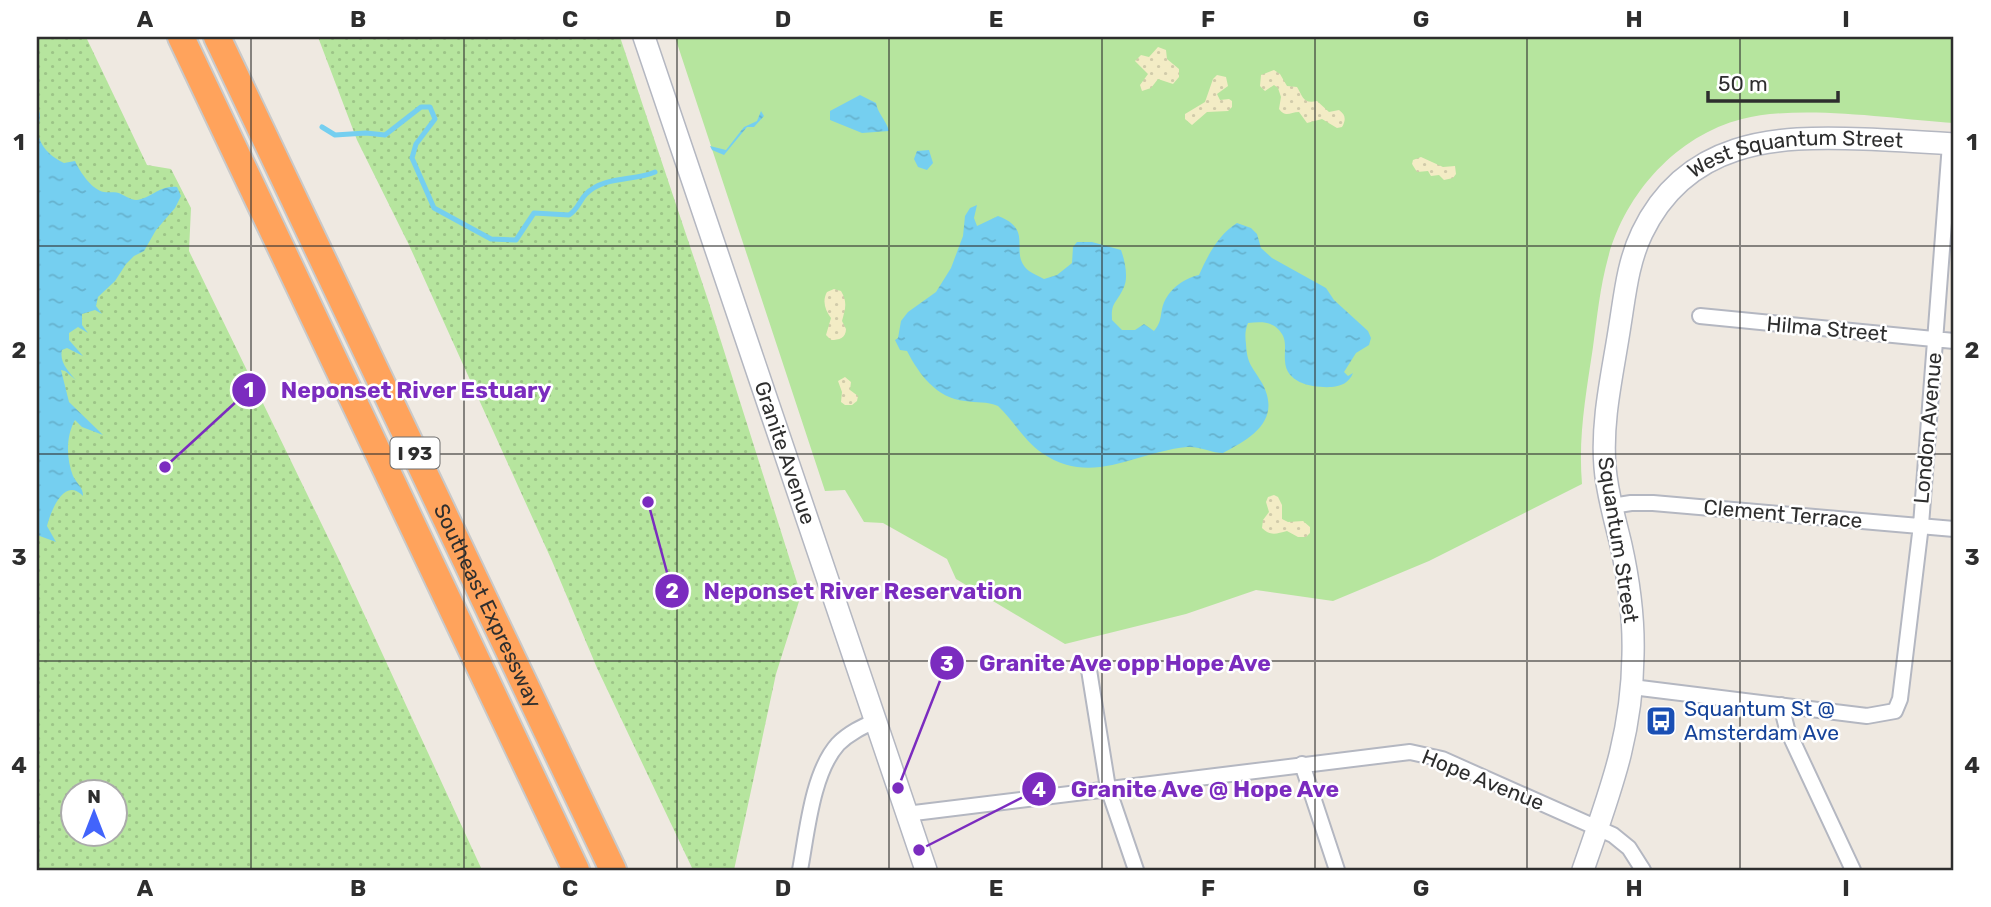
<svg xmlns="http://www.w3.org/2000/svg" width="1991" height="907" viewBox="0 0 1991 907" font-family="Rubik,sans-serif">
	<defs>
		<pattern id="sand-dots" width="8" height="8" patternUnits="userSpaceOnUse" patternTransform="scale(1.75)"><rect width="8" height="8" fill="#f3ecc5"/><path d="M2 2h.1M6 6h.1" fill="none" stroke="#d1cbaa" stroke-width="1.8" stroke-linecap="round"/></pattern>
		<pattern id="park-dots" width="8" height="8" patternUnits="userSpaceOnUse" patternTransform="scale(1.75)"><rect width="8" height="8" fill="#b6e59e"/><path d="M2 2h.1M6 6h.1" fill="none" stroke="#9dc588" stroke-width="1.8" stroke-linecap="round"/></pattern>
		<pattern id="water-ripples" width="26" height="14" patternUnits="userSpaceOnUse" patternTransform="scale(1.75)"><rect width="26" height="14" fill="#75cff0"/><path d="M2 4q2-2 4 0t4 0M15 11q2-2 4 0t4 0" fill="none" stroke="#66b2ce"/></pattern>
	</defs>
	<rect width="100%" height="100%" fill="#efe9e1"/>
	<path fill="#b6e59e" d="M675,37H1954V123C1893,119 1801,104 1742,119C1676,136 1625,194 1608,258C1600,287 1597,318 1593,347C1586,394 1578,437 1582,484L1429,561L1333,601L1256,590L1186,614L1065,644L956,579L947,559L883,523L864,522L845,490L825,491Z"/>
	<path fill="url(#sand-dots)" d="M1158,47L1166,50L1167,59L1179,69V77L1173,84L1158,79L1151,88L1142,91L1140,85L1148,74L1135,61L1141,55L1149,57Z
		M1274,70L1280,74L1287,86L1297,87C1303,97 1303,104 1317,101L1329,112L1339,110C1346,115 1346,120 1342,127L1337,128L1322,119L1307,123L1299,112C1290,112 1286,118 1279,109L1281,97L1278,88L1274,85L1265,91L1260,86L1261,75Z
		M1217,75L1226,77L1228,86L1217,94L1220,100L1229,99L1232,101V107L1228,111L1207,112L1192,125L1185,119V114L1205,102L1213,79Z
		M1421,157L1443,167L1455,166L1456,174L1453,178L1444,180L1439,175L1431,176L1428,171L1417,172L1412,164L1413,160Z
		M834,289L841,291C848,303 845,309 842,321L846,329C846,338 839,340 831,340L826,335L831,318C825,310 822,301 827,292Z
		M845,377L851,382L850,390L858,396L857,401L852,405H845L841,402L842,392L838,381Z
		M1274,495L1278,497L1282,505V519L1288,522L1303,521L1310,527V533L1306,537H1298L1287,531C1276,534 1270,536 1262,528L1263,520L1269,512L1266,502L1268,497Z"/>
	<path fill="url(#park-dots)" fill-rule="evenodd" d="M37,37H86L147,165L171,169L191,208L189,251L341,564L482,870H37ZM74,792H116V834H74Z
		M318,37H620L708,300L801,595L776,674L734,870H693L597,668L552,561L409,245L357,140Z"/>
	<path fill="url(#water-ripples)" d="M860,95L876,103C878,114 886,120 889,131L862,133L830,120V111Z
		M37,107C43,117 38,121 38,131C39,146 51,157 64,163L75,161C80,172 92,190 104,192C110,193 115,191 121,194C128,197 133,202 141,199C155,195 161,185 177,187L181,196L175,208L156,230L144,251L134,256L126,264L115,281L98,297L96,306L102,314L95,310L82,314V325L88,333L78,327L69,333V340L83,356L67,348L62,350C59,362 69,372 76,380L65,371L61,370L69,402L103,435L82,427L75,420C66,436 66,458 73,476C77,484 83,487 83,496C64,476 51,511 47,526L56,542L37,535Z
		M761,111L764,116L754,127H747L724,155L712,150L710,146L726,150L744,127L757,121Z
		M929,150L933,163L927,170L918,167L914,159L917,151Z
		M977,205L974,218L977,226L998,216C1036,230 1007,253 1029,271C1033,274 1039,276 1044,279L1057,275L1072,263L1073,247L1077,242H1092L1121,250C1125,261 1129,279 1123,289C1116,304 1111,302 1112,320L1122,330H1135L1144,324L1154,331C1161,322 1160,319 1162,309C1166,291 1182,279 1199,275C1208,255 1218,235 1237,223L1251,228L1257,234L1261,248L1272,258L1326,288L1334,300L1368,331L1371,338L1369,345L1356,353L1344,372L1348,376L1353,373C1349,383 1341,386 1332,387C1314,388 1286,384 1285,361C1284,349 1288,340 1279,330C1271,321 1260,322 1248,323C1245,330 1245,336 1246,344C1247,364 1252,366 1262,383C1282,420 1252,438 1223,453C1212,453 1200,446 1187,447C1135,452 1092,487 1042,453C1024,441 1014,421 998,406C987,401 976,403 965,401C936,398 919,374 907,351L900,350L895,340L898,338L901,321L908,312L936,292L951,268L963,236L965,216L970,208Z"/>
	<g fill="none" stroke-linecap="round" stroke-linejoin="round">
		<path stroke="#75cff0" stroke-width="5" d="M322,127L335,135L366,133L385,135L421,107H430L435,119L416,144L412,158L434,208L491,239L516,240L534,213L569,215C579,208 579,201 586,194C603,176 635,181 655,172"/>
		<g stroke="#b4b7c1" stroke-width="18">
			<path id="minor" d="M1700,316L1954,341
				M1612,506L1631,503H1653L1954,529
				M1089,670L1108,788L1136,870
				M1632,687L1867,716L1895,711L1900,699L1921,525L1950,144
				M1781,705L1787,729L1853,870
				M1302,764L1337,870
				M906,814L1410,752L1442,759L1613,835L1629,848L1643,870
				M800,870C807,833 812,773 838,744C849,733 862,727 875,721"/>
		</g>
		<g stroke="#b4b7c1" stroke-width="24">
			<g id="secondary">
				<path id="s1" d="M644,37L926,870"/>
				<path id="s2" d="M1583,870C1609,794 1632,738 1633,655C1634,618 1629,581 1621,545C1615,519 1607,494 1605,467C1601,420 1613,372 1620,325C1625,294 1628,262 1642,233C1686,141 1774,135 1864,139C1894,140 1924,142 1954,144"/>
			</g>
		</g>
		<g stroke="#c9c9c9" stroke-width="30">
			<g id="motorway">
				<path d="M181,37L576,870"/>
				<path id="s3" d="M217,37L613,870"/>
			</g>
		</g>
		<use href="#minor" stroke="#fff" stroke-width="14"/>
		<use href="#secondary" stroke="#fff" stroke-width="21"/>
		<use href="#motorway" stroke="#ffa35c" stroke-width="26"/>
	</g>
	<path fill="none" stroke="#2e2e2e" stroke-width="2" stroke-opacity="0.55" d="M251,37V870M464,37V870M677,37V870M889,37V870M1102,37V870M1315,37V870M1527,37V870M1740,37V870M37,246H1954M37,454H1954M37,661H1954"/>
	<defs>
		<g id="bus-square" transform="scale(1.575)"><rect x="-9" y="-9" width="18" height="18" rx="4" fill="#1a4fb4" stroke="#fff"/><path d="M-5-6H5V4H4V6H2V4H-2V6H-4V4H-5ZM-3.5-4V0h7V-4ZM-3.5 1.2v1.5H-2V1.2ZM2 1.2v1.5H3.5V1.2Z" fill="#fff"/></g>
	</defs>
	<g fill-rule="evenodd">
		<use href="#bus-square" x="1661" y="721"/>
	</g>
	<g text-anchor="middle" stroke-width="5" stroke-linejoin="round" paint-order="stroke">
		<rect fill="#fff" stroke="#6d6d6d" stroke-width="2" x="390.5" y="437.5" width="49" height="31" rx="5"/>
		<g font-size="19" font-weight="bold" fill="#2e2e2e">
			<text x="415" y="460">I 93</text>
		</g>
		<g font-size="21" fill="#2e2e2e" stroke="#fff">
			<text dy="7" stroke="none"><textPath href="#s2" startOffset="838">West Squantum Street</textPath></text>
			<text transform="translate(1827 329) rotate(5)" y="7">Hilma Street</text>
			<text transform="translate(1928 428) rotate(-85)" y="7">London Avenue</text>
			<text dy="7" stroke="none"><textPath href="#s1" startOffset="439">Granite Avenue</textPath></text>
			<text transform="translate(1783 514) rotate(5)" y="7">Clement Terrace</text>
			<text transform="translate(1618 540) rotate(81)" y="7">Squantum Street</text>
			<text dy="7" stroke="none"><textPath href="#s3" startOffset="630">Southeast Expressway</textPath></text>
			<text transform="translate(1483 780) rotate(22)" y="7">Hope Avenue</text>
		</g>
		<g font-size="21" fill="#164399" stroke="#fff" text-anchor="start">
			<text x="1684" y="716">Squantum St @<tspan x="1684" dy="24">Amsterdam Ave</tspan></text>
		</g>
	</g>
	<path fill="none" stroke="#7b2cbf" stroke-width="2.5" d="M165 467L249 390M648 502L672 591M898 788L947 663M919 850L1039 789"/>
	<g fill="#7b2cbf" stroke="#fff" stroke-width="2.5">
		<circle cx="165" cy="467" r="7"/>
		<circle cx="648" cy="502" r="7"/>
		<circle cx="898" cy="788" r="7"/>
		<circle cx="919" cy="850" r="7"/>
		<circle cx="249" cy="390" r="18"/>
		<circle cx="672" cy="591" r="18"/>
		<circle cx="947" cy="663" r="18"/>
		<circle cx="1039" cy="789" r="18"/>
	</g>
	<g font-size="21" text-anchor="middle" font-weight="bold" fill="#fff">
		<text x="249" y="397">1</text>
		<text x="672" y="598">2</text>
		<text x="947" y="671">3</text>
		<text x="1039" y="797">4</text>
	</g>
	<g font-size="23" text-anchor="middle" font-weight="bold" fill="#7b2cbf" stroke="#fff" stroke-width="5" stroke-linejoin="round" paint-order="stroke">
		<text x="416" y="398">Neponset River Estuary</text>
		<text x="863" y="599">Neponset River Reservation</text>
		<text x="1125" y="671">Granite Ave opp Hope Ave</text>
		<text x="1205" y="797">Granite Ave @ Hope Ave</text>
	</g>
	<rect width="1991" height="907" fill="none" stroke="#ffffff" stroke-width="77"/>
	<g transform="translate(94 813)"><circle r="33" fill="#ffffff" stroke="#ababab" stroke-width="2"/>
	<path d="M0-5L12 26L0 18L-12 26Z" fill="#4264fb"/>
	<text y="-10" font-size="19" font-weight="bold" text-anchor="middle" fill="#2e2e2e">N</text>
	</g>
	<path d="M1708 91v10h130v-10" fill="none" stroke="#2e2e2e" stroke-width="3.5"/>
	<text x="1718" y="91" font-size="21" fill="#2e2e2e" stroke="#ffffff" stroke-width="5" paint-order="stroke">50 m</text>
	<rect x="38" y="38" width="1914" height="831" fill="none" stroke="#2e2e2e" stroke-width="2.5"/>
	<g font-size="23" text-anchor="middle" font-weight="bold" fill="#2e2e2e">
		<text x="145" y="27">A</text>
		<text x="358" y="27">B</text>
		<text x="570" y="27">C</text>
		<text x="783" y="27">D</text>
		<text x="996" y="27">E</text>
		<text x="1208" y="27">F</text>
		<text x="1421" y="27">G</text>
		<text x="1634" y="27">H</text>
		<text x="1846" y="27">I</text>
		<text x="19" y="150">1</text>
		<text x="1972" y="150">1</text>
		<text x="19" y="358">2</text>
		<text x="1972" y="358">2</text>
		<text x="19" y="565">3</text>
		<text x="1972" y="565">3</text>
		<text x="19" y="773">4</text>
		<text x="1972" y="773">4</text>
		<text x="145" y="896">A</text>
		<text x="358" y="896">B</text>
		<text x="570" y="896">C</text>
		<text x="783" y="896">D</text>
		<text x="996" y="896">E</text>
		<text x="1208" y="896">F</text>
		<text x="1421" y="896">G</text>
		<text x="1634" y="896">H</text>
		<text x="1846" y="896">I</text>
	</g>
</svg>
